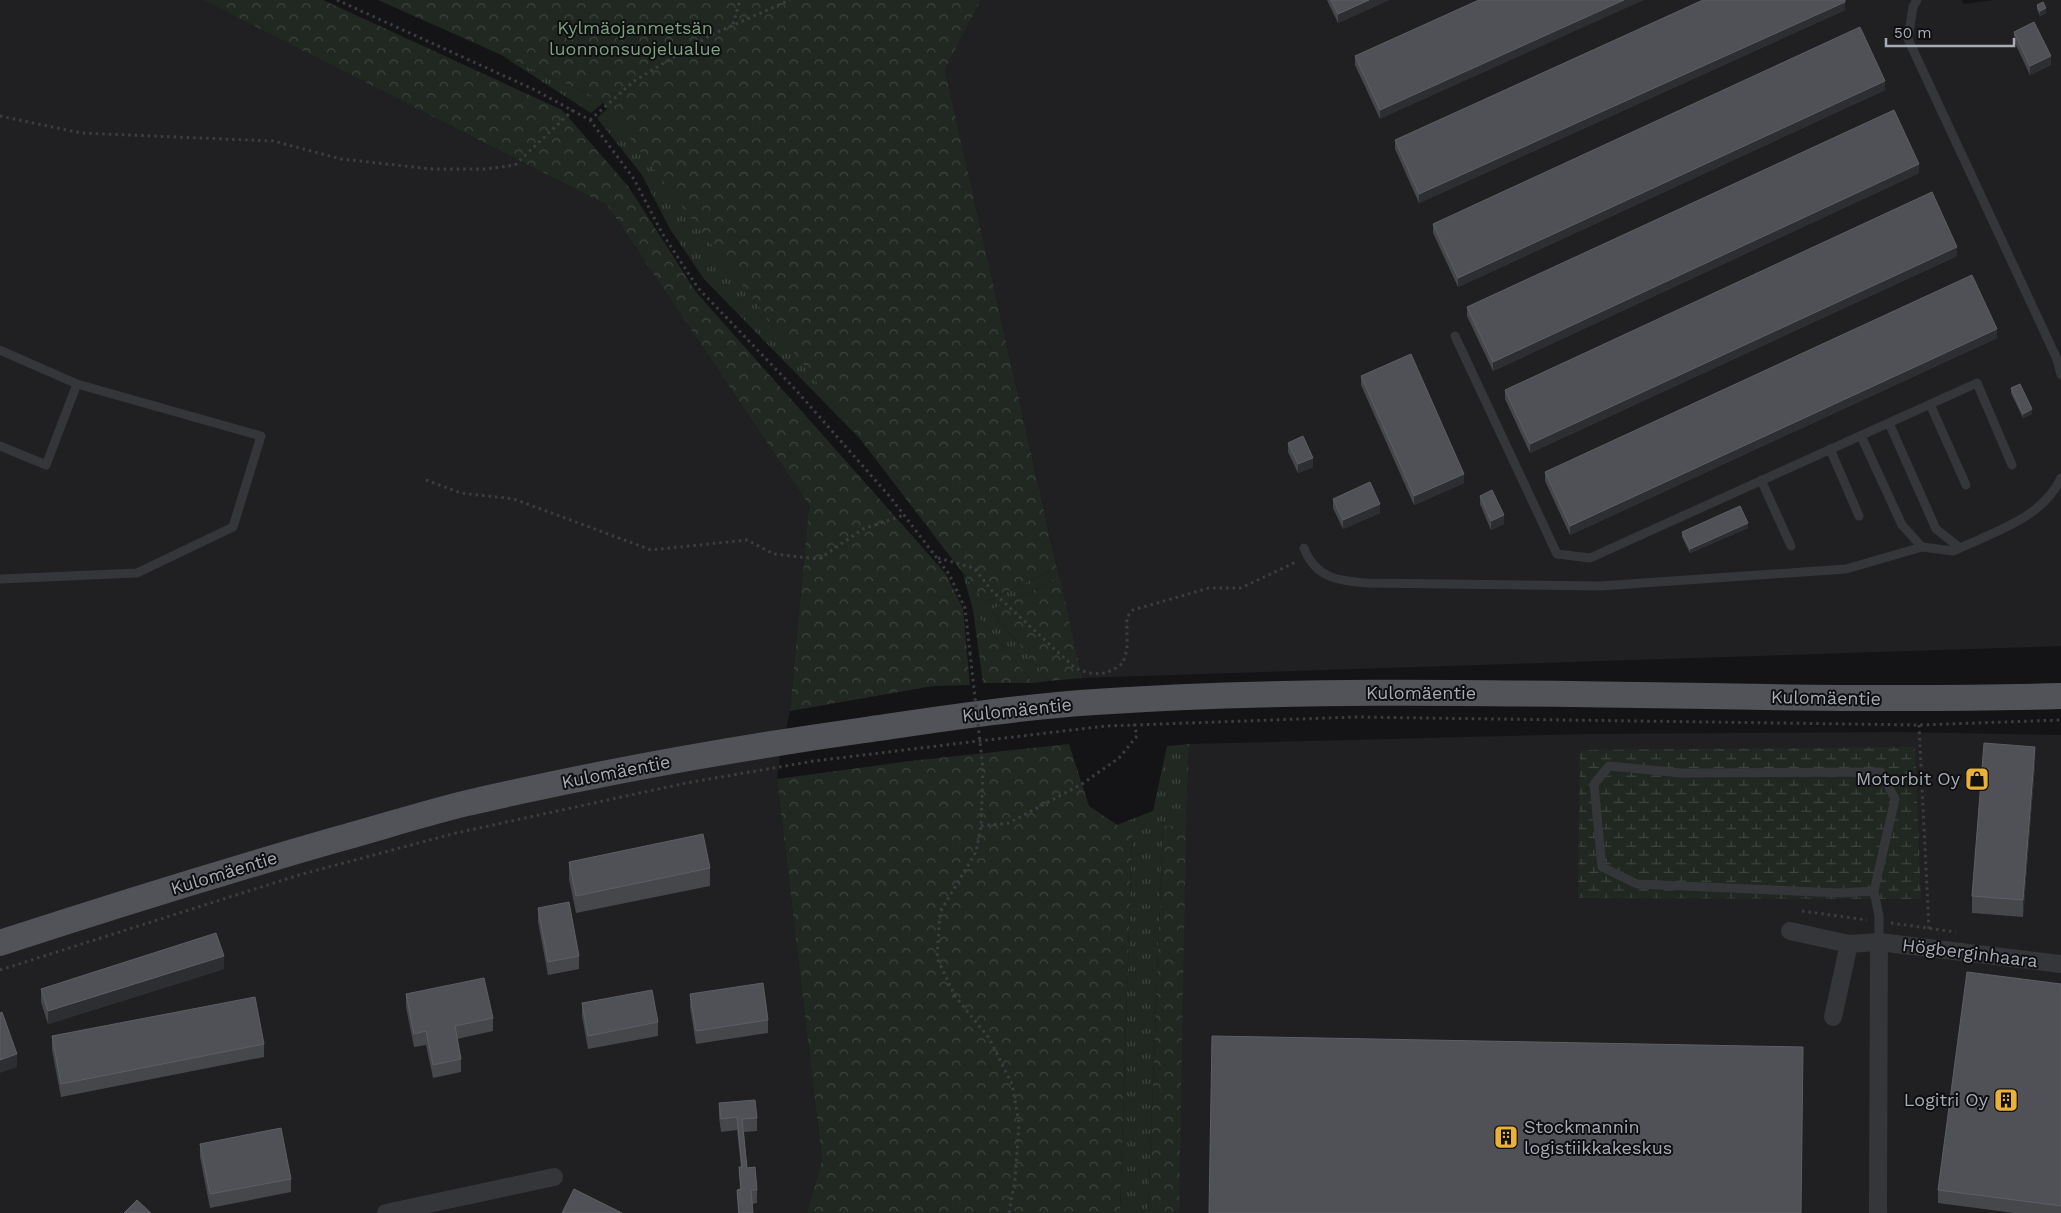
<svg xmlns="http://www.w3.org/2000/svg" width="2061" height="1213" viewBox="0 0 2061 1213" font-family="'Work Sans',sans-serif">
	<defs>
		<pattern id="grass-tufts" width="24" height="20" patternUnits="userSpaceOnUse" patternTransform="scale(1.25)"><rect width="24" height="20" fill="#202821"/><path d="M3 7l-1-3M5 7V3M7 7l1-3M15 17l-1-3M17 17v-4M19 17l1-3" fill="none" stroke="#3d443f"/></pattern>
		<pattern id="forest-crowns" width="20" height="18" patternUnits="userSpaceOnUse" patternTransform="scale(1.25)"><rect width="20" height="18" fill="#202821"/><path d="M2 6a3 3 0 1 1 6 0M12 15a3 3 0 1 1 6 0" fill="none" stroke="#3d443f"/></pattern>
		<pattern id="wetland-marsh" width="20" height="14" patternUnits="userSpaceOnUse" patternTransform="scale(1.25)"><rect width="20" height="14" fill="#202821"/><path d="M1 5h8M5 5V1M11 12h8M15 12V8" fill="none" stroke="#3d443f"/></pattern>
	</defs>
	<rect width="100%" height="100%" fill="#141416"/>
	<path fill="#202023" d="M0,0H203L607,205L809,505L790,711L780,755L777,779L822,1160L807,1213H0Z
		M981,0H1962L1964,4L1994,0H2061V646L1082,678L945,69Z
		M1897,732L2061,735V1213H1177L1180,965L1189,744L1588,734Z"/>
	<path fill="url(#grass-tufts)" d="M501,55L600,99L603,103L591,113Z
		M608,108L862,441L704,279L670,229L642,175L597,118Z
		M1057,568L1060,578L991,610L1049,681L1033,683L973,610L963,574L985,602Z
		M1189,744L1186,825L1163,827L1148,1213H1120L1132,836L1117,825L1153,811L1167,746Z"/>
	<path fill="url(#forest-crowns)" d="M203,0H323L562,110L628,186L696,292L946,574L963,609L970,685L933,686L790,711L809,505L607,205Z
		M378,0H981L945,69L1057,568L985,602L600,99Z
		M1060,578L1082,678L1049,681L991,610Z
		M973,610L1033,683H983Z
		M1069,744L1089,806L1132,835L1120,1213H807L822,1160L777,779L910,761Z
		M1186,825L1179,1213H1148L1163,826Z"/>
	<path fill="url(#wetland-marsh)" d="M1915,747L1921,899L1578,898L1580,750Z"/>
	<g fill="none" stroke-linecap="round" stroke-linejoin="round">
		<path stroke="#3b3d41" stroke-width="3" stroke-dasharray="2.5 4" stroke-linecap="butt" d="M337,0L533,89L590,120L634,179L662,233L698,288L795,389L891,498L949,574L965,608L970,653
			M733,24L740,0
			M0,116L81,133L273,141L341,159L432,169H486L515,165L573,110
			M590,120L634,81L711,35L790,0
			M426,480L461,493L514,499L651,550L747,540L774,554L819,559L863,529L904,515
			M938,558L974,568L993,592L1062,656L1075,668L1089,673L1101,674L1113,670L1123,663L1127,649V617L1133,610L1209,588H1241L1298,561
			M1919,725L1929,929
			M983,769L981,826L976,852L940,912L937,958L955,996L989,1038L1012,1084L1019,1123L1015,1180L1009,1213
			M981,826L1009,823L1082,784L1119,758L1137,736L1134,724
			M1802,911L1867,920
			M1891,923L1956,932
			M0,970L299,875L456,833L686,783L814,761L962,743L1106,726L1355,717L1919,725L2061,720"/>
		<path stroke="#35363a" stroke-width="9" d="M1917,0L1913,7L1908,39L2057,359L2061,375
			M1455,336L1557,554L1590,558L1977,383L2012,465
			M0,350L77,384L261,436L233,527L137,573L0,579
			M1930,404L1966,485
			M1889,423L1936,529L1960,548
			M1861,436L1902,525L1922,547
			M0,446L46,465L77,384
			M1830,449L1859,516
			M1761,480L1791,546
			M1304,548C1315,578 1339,581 1367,583L1600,586L1846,569L1922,547L1953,551L1960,548C1997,531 2043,517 2061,478
			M1609,766L1681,773L1881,772L1895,799L1874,891L1841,893L1637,884L1602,867L1594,784Z
			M1874,891L1879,916V942"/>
		<path stroke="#35363a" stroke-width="18" d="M1790,931L1849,944L1879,942L2061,964
			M1833,1017L1849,944
			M386,1213L554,1177
			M1878,1213L1879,942"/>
		<path stroke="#515359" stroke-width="26" d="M0,943C110,907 220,873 331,841C375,829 419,815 463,804C596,773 730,749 865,730C941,719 1018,707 1095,702C1417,680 1739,705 2061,696"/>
		<path stroke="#3b3d41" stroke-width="3" stroke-dasharray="2.5 4" stroke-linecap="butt" d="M970,653L983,769"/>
	</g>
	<path fill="#45474b" d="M1327,0H1389L1338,23Z
		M1479,0L1380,119L1355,65V56Z
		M2037,5L2046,13L2040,16L2037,9Z
		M1845,10L1419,203L1395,149V140Z
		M2014,32L2051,65L2030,75L2014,41Z
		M1885,90L1458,287L1433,233V224Z
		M1919,173L1493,371L1467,316V307Z
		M1957,256L1530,453L1505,399V390Z
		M1997,338L1570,535L1545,481V472Z
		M1361,376L1464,483L1414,505L1361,385Z
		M2011,388L2032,414L2023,418L2011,393Z
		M1288,443L1313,467L1298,473L1288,452Z
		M1480,496L1504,524L1491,530L1480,504Z
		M1333,499L1380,513L1343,529L1333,508Z
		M1748,528L1690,553L1682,537V532Z
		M2035,764L2023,917L1972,913V896Z
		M569,862L710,868V886L576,913L569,879Z
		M538,908L579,956V969L548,975L538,922Z
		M224,969L48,1024L41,1002V989Z
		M2061,984V1213H2014L1938,1203V1190Z
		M406,994L493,1018V1031L457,1039L461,1059V1072L433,1078L426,1045L414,1047L406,1007Z
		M690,994L768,1020V1033L696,1044L690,1007Z
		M582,1003L658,1022V1036L588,1049L582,1016Z
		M52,1036L264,1044V1057L61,1097L52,1050Z
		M719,1103L757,1118V1131L744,1132L747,1168L757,1190V1203L752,1204L753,1213H738L737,1190L740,1189L739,1167H741L737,1130L721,1132L719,1117Z
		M200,1144L291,1179V1192L210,1208L200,1157Z"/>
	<path fill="#2d2e31" d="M1369,0H1389L1338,23V14Z
		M1624,0H1644L1380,119V110Z
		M1845,2V10L1419,203V194Z
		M2046,8V13L2040,16V11Z
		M2051,56V65L2030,75V66Z
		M1885,81V90L1458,287V278Z
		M1919,164V173L1493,371V362Z
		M1957,247V256L1530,453V444Z
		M1997,329V338L1570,535V526Z
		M2032,409V414L2023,418V414Z
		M1313,458V467L1298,473V464Z
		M1464,474V483L1414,505V496Z
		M1380,504V513L1343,529V520Z
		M1504,515V524L1491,530V521Z
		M1748,523V528L1690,553V549Z
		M2035,747V764L2023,917V900Z
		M224,956V969L48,1024V1011Z
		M17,1054V1067L0,1073V1060Z"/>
	<path fill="#505156" stroke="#5d5f65" d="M1331,0H1369L1338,14Z
		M1479,0H1624L1380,110L1355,56Z
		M1703,0H1845V2L1419,194L1395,140Z
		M2043,2L2046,8L2040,11L2037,5Z
		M2034,22L2051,56L2030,66L2014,32Z
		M1860,27L1885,81L1458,278L1433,224Z
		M1894,110L1919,164L1493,362L1467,307Z
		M1932,192L1957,247L1530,444L1505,390Z
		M1972,275L1997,329L1570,526L1545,472Z
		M1411,354L1464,474L1414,496L1361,376Z
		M2020,384L2032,409L2023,414L2011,388Z
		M1303,436L1313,458L1298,464L1288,443Z
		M1370,482L1380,504L1343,520L1333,499Z
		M1492,490L1504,515L1491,521L1480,496Z
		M1740,506L1748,523L1690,549L1682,532Z
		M1984,743L2035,747L2023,900L1972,896Z
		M703,834L710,868L576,896L569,862Z
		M569,902L579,956L548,962L538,908Z
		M216,933L224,956L48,1011L41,989Z
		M1967,972L2061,984V1206L1938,1190Z
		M484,978L493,1018L455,1026L461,1059L433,1065L426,1031L414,1034L406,994Z
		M763,983L768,1020L696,1031L690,994Z
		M652,990L658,1022L588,1036L582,1003Z
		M255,997L264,1044L61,1084L52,1036Z
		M2,1012L17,1054L0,1060V1013Z
		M1212,1036L1803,1047L1801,1213H1209Z
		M755,1100L757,1118L742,1119L747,1168L755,1167L757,1190H751L753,1213H739L737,1190L741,1189L739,1167H742L737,1117L721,1119L719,1103Z
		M281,1128L291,1179L210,1194L200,1144Z
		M574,1189L622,1213H562Z
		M137,1200L151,1213H124Z"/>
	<defs>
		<g id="shop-square" transform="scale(1.25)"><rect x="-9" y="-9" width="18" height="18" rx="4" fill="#e9b138" stroke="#0f0f11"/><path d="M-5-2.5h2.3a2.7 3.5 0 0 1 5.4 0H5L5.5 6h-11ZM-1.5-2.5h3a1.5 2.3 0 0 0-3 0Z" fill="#111"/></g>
		<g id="building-square" transform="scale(1.25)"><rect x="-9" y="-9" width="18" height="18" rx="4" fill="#e9b138" stroke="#0f0f11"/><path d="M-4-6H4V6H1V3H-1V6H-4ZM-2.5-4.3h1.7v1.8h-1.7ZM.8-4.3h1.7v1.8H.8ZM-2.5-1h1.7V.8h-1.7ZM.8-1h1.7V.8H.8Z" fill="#111"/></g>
	</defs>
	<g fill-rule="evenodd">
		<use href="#shop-square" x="1977" y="779"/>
		<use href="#building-square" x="2006" y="1100"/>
		<use href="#building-square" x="1506" y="1137"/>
	</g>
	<g text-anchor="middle" stroke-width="4" stroke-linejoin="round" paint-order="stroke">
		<g font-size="18" fill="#7ea081" stroke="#0f0f11">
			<text x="635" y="34">Kylmäojanmetsän<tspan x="635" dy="21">luonnonsuojelualue</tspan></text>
		</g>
		<g font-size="18" fill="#a6abb5" stroke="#0f0f11">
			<text x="1421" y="699">Kulomäentie</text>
			<text transform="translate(1826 698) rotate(1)" y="6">Kulomäentie</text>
			<text transform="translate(1017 710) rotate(-6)" y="6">Kulomäentie</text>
			<text transform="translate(616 772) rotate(-11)" y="6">Kulomäentie</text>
			<text transform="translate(224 873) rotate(-17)" y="6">Kulomäentie</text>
			<text transform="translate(1970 953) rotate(7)" y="6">Högberginhaara</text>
		</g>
		<g font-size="18" fill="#a6abb5" stroke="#0f0f11" text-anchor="end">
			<text x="1960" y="785">Motorbit Oy</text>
			<text x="1988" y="1106">Logitri Oy</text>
			<text x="1524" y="1133" text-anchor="start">Stockmannin<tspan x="1524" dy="21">logistiikkakeskus</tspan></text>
		</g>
	</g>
	<path d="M1886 38v8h128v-8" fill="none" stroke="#a6abb5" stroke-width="2.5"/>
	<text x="1894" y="38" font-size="15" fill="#a6abb5" stroke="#0f0f11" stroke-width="4" paint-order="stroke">50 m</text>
</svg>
